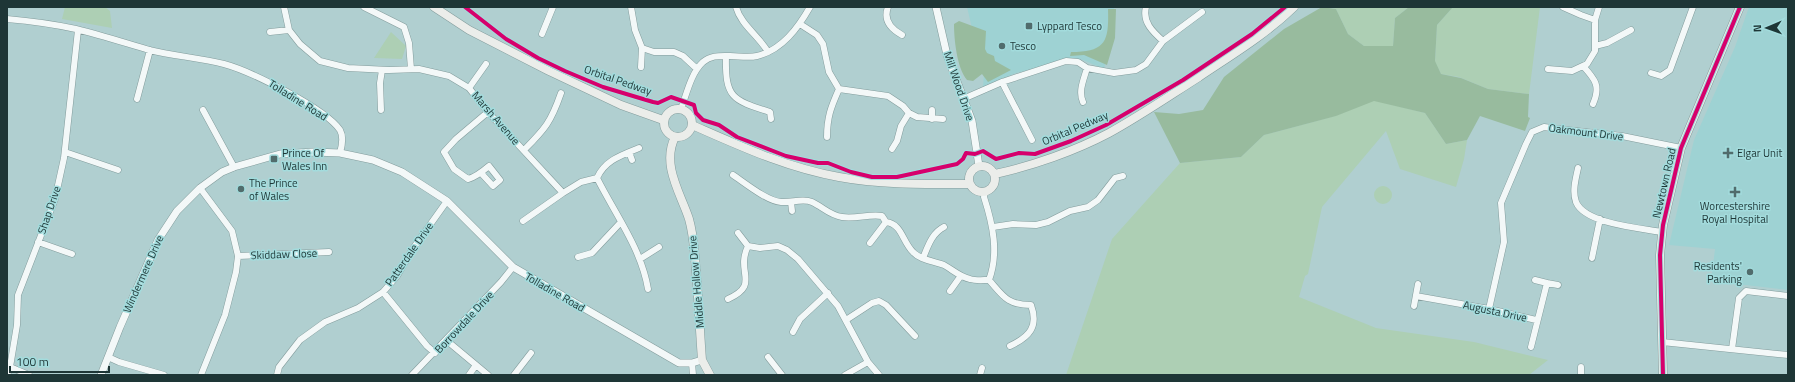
<svg xmlns="http://www.w3.org/2000/svg" width="1795" height="382" viewBox="0 0 1795 382" font-family="'Titillium Web',sans-serif">
	<rect width="100%" height="100%" fill="#b0cfd0"/>
	<path fill="#9ed2d3" d="M967,7H1114V16L1104,69L1083,60L1069,58L1038,68L1016,73L983,87L985,62L974,37Z
		M1749,7H1788V290L1711,281L1715,249L1669,245L1694,140L1735,47Z"/>
	<path fill="#adcfb4" d="M65,7H105L110,11L112,28L62,19Z
		M1326,7H1409L1395,18L1393,46H1364L1348,34L1336,9Z
		M1453,7H1540L1529,94L1488,89L1459,77L1441,74L1435,62L1437,25Z
		M391,32L406,46L402,59L374,58Z
		M1374,100L1425,113L1446,144L1467,140L1464,159L1456,187L1400,169L1386,131L1322,207L1308,274L1305,276L1299,297L1376,328L1474,342L1548,360L1529,375H1066L1112,239L1180,163L1241,157L1264,135L1335,116Z
		M1374 195a9 9 0 1 1 18 0a9 9 0 1 1-18 0Z"/>
	<path fill="#98bb9e" d="M1322,7L1336,9L1348,34L1364,46H1393L1395,18L1409,7H1453L1437,25L1435,61L1441,74L1461,78L1488,89L1529,94L1528,117L1530,118L1525,131L1480,116L1467,140L1446,144L1425,113L1374,101L1336,116L1264,135L1241,157L1180,163L1154,112L1179,114L1203,110L1224,77L1284,29Z
		M1108,9H1116L1115,38L1107,65L1084,55L1070,56L1071,52C1106,52 1109,41 1108,9Z
		M959,21L986,31L985,49L987,53L994,56L995,61L1011,70L988,82L982,74L973,81L967,80C957,68 954,40 954,24Z"/>
	<g fill="none" stroke-linecap="round" stroke-linejoin="round">
		<g stroke="#839c9c" stroke-width="7">
			<path id="minor" d="M284,7L289,30L300,44L320,61L348,68L389,70L419,69L449,76L469,88L488,112L563,193L581,182L597,178C615,214 641,248 648,289
				M364,7L404,27L409,43L411,69
				M631,7L635,30L642,48L654,52H674L683,56L697,69
				M736,7C741,25 759,36 768,52
				M888,7C883,20 891,29 902,35
				M1146,7C1142,22 1153,32 1163,41
				M1563,7L1581,15L1595,20
				M7,19C30,21 53,24 76,29C101,35 125,43 149,50C174,56 200,58 224,64C250,71 325,108 340,130C344,137 342,146 340,153
				M800,24L817,35L823,44L829,72L839,89L888,96L903,106L909,113L917,117L943,119
				M270,32L289,30
				M542,34L553,7
				M1595,46L1607,43L1631,30
				M726,56C725,98 732,100 770,112L771,119
				M1583,66C1595,79 1601,86 1593,104
				M641,67L642,48
				M1548,69L1572,71L1587,64L1595,51V20L1599,7
				M1651,73L1661,76L1670,70L1693,7
				M1002,82L1032,140
				M469,88L486,64
				M137,99L150,50
				M963,99L1002,82L1066,61L1078,62L1087,68L1114,73L1136,70L1146,64L1163,41L1202,12
				M1083,102C1078,91 1084,79 1087,68
				M681,109C687,93 691,73 703,62C711,55 720,56 730,56C738,56 749,58 757,56C782,50 798,28 810,7
				M203,110L234,167
				M381,110L380,83L382,70
				M932,119V110
				M827,137C827,117 831,107 839,89
				M892,149L897,141L901,126L909,113
				M524,150C545,129 551,122 561,93
				M65,152L118,170
				M629,152L632,160
				M1578,168C1576,178 1572,191 1576,202C1585,224 1640,228 1662,232
				M481,173L493,186L500,180L489,166C482,172 476,177 468,179L454,169L444,152L456,139L488,112
				M733,175C745,183 767,201 781,202C791,203 803,198 812,202C823,207 829,215 842,217C856,219 869,214 882,216L886,222C902,224 902,241 913,252C920,260 934,261 944,265C953,270 960,277 970,279C976,281 983,280 989,280
				M597,178C605,160 622,155 639,148
				M200,188L232,231L238,256L236,272L225,315L201,375
				M985,192L984,197C993,225 999,253 989,280
				M791,202L792,211
				M523,221L563,193
				M993,227L1013,224L1036,225L1048,222L1070,211L1088,207L1098,200L1115,178L1123,176
				M738,233L748,246
				M38,242L72,254
				M870,243L886,222
				M238,256L329,252
				M578,257L592,253L621,222
				M923,258C928,246 932,233 944,227
				M1592,258L1600,219
				M640,259L659,247
				M989,280C1003,296 1007,305 1031,305C1039,327 1029,337 1010,346
				M1535,280L1547,283
				M950,291L960,277
				M383,292L427,346L435,353
				M1416,296L1489,309L1536,320
				M728,299C761,284 735,273 748,246L760,248L778,246L787,250L798,259L838,306L868,362L879,375
				M1414,306L1418,284
				M1489,309L1504,242L1501,203L1526,144L1532,132L1544,127L1559,129L1622,136L1681,148
				M846,320L872,303L879,301L886,305L915,336
				M793,332L800,319L828,293
				M446,340L488,375
				M1662,342L1788,355
				M1531,347L1547,283L1558,285
				M1732,349L1739,298L1746,291L1788,296
				M108,357L119,362L164,375
				M768,357L782,375
				M692,363L693,375
				M10,367L29,375
				M7,375L10,367L17,325L18,295L55,199L64,158L78,30
				M277,375L279,367L300,340L325,322L358,308L383,292L397,276L412,250L447,201
				M412,375L501,282L513,267
				M469,375L476,365
				M514,375L531,353
				M845,375L868,362
				M980,375L982,368
				M1581,375V367"/>
		</g>
		<g stroke="#839c9c" stroke-width="8">
			<path id="tertiary" d="M936,7L947,55L972,121L979,166
				M101,375L120,327L158,240L177,211L200,188L222,172L234,167L280,154L314,152L340,153L373,160L402,172L447,201L513,267L679,363H692L702,360"/>
		</g>
		<g stroke="#839c9c" stroke-width="9">
			<path id="secondary" d="M434,7L469,30L549,71L621,105L663,120
				M664 123a14 14 0 1 1 28 0a14 14 0 1 1-28 0Z
				M692,125C740,146 787,168 839,177C882,185 926,184 969,184
				M675,137C661,165 681,194 689,219C695,240 695,262 697,283C699,309 700,334 702,360L710,375
				M969 179a13 13 0 1 1 26 0a13 13 0 1 1-26 0Z
				M995,174C1032,166 1075,151 1109,133C1140,116 1169,96 1199,77C1233,54 1264,36 1294,7
				M1663,375L1660,255L1663,225L1681,148L1740,7"/>
		</g>
		<use href="#minor" stroke="#f3f8f8" stroke-width="6"/>
		<use href="#tertiary" stroke="#f3f8f8" stroke-width="7"/>
		<use href="#secondary" stroke="#ebedea" stroke-width="8"/>
		<g stroke="#a3dcdd" stroke-width="6">
			<path id="cycleway" d="M465,7L506,39L538,58L565,71L603,87L653,102L658,103L671,97L694,105L696,113L703,120L719,125L737,137L786,156L818,163H828L851,172L872,177H897L957,164L963,159L966,153L975,154L983,151L996,159L1019,153L1035,154L1071,141L1106,125L1183,80L1252,34L1285,7
				M1663,375L1660,255L1663,225L1681,148L1740,7"/>
		</g>
		<use href="#cycleway" stroke="#d6006c" stroke-width="4"/>
	</g>
	<g fill="#516c6c" stroke="#a3dcdd" stroke-width="1.5">
		<rect x="1025" y="22" width="8" height="8" rx="2"/>
		<circle cx="1002" cy="46" r="4"/>
		<path d="M1726 147h4v4h4v4h-4v4h-4v-4h-4v-4h4z"/>
		<rect x="270" y="155" width="8" height="8" rx="2"/>
		<circle cx="241" cy="189" r="4"/>
		<path d="M1733 186h4v4h4v4h-4v4h-4v-4h-4v-4h4z"/>
		<circle cx="1750" cy="272" r="4"/>
	</g>
	<g text-anchor="middle" stroke-width="3" stroke-linejoin="round" paint-order="stroke">
		<g font-size="11" fill="#1e3636" stroke="#a3dcdd" text-anchor="start">
			<text x="1037" y="30">Lyppard Tesco</text>
			<text x="1010" y="50">Tesco</text>
			<text x="282" y="157">Prince Of<tspan x="282" dy="13">Wales Inn</tspan></text>
			<text x="1737" y="157">Elgar Unit</text>
			<text x="249" y="187">The Prince<tspan x="249" dy="13">of Wales</tspan></text>
			<text x="1735" y="210" text-anchor="middle">Worcestershire<tspan x="1735" dy="13">Royal Hospital</tspan></text>
			<text x="1742" y="270" text-anchor="end">Residents'<tspan x="1742" dy="13">Parking</tspan></text>
		</g>
		<g font-size="11" fill="#1e3636" stroke="#a3dcdd">
			<text transform="translate(618 80) rotate(19)" y="4">Orbital Pedway</text>
			<text transform="translate(959 86) rotate(71)" y="4">Mill Wood Drive</text>
			<text transform="translate(298 100) rotate(32)" y="4">Tolladine Road</text>
			<text transform="translate(496 118) rotate(49)" y="4">Marsh Avenue</text>
			<text transform="translate(1075 128) rotate(-23)" y="4">Orbital Pedway</text>
			<text transform="translate(1586 132) rotate(7)" y="4">Oakmount Drive</text>
			<text transform="translate(1664 183) rotate(-77)" y="4">Newtown Road</text>
			<text transform="translate(49 210) rotate(-71)" y="4">Shap Drive</text>
			<text transform="translate(284 254) rotate(-2)" y="4">Skiddaw Close</text>
			<text transform="translate(409 254) rotate(-55)" y="4">Patterdale Drive</text>
			<text transform="translate(143 274) rotate(-66)" y="4">Windermere Drive</text>
			<text transform="translate(696 282) rotate(-95)" y="4">Middle Hollow Drive</text>
			<text transform="translate(555 292) rotate(30)" y="4">Tolladine Road</text>
			<text transform="translate(1495 311) rotate(12)" y="4">Augusta Drive</text>
			<text transform="translate(464 322) rotate(-47)" y="4">Borrowdale Drive</text>
		</g>
	</g>
	<rect width="1795" height="382" fill="none" stroke="#1e3636" stroke-width="16"/>
	<g transform="translate(1767 28) rotate(268)" stroke="#a3dcdd" stroke-width="3" paint-order="stroke">
	<path d="M0-3L7 15L0 10L-7 15Z" fill="#1e3636"/>
	<text y="-6" font-size="11" font-weight="bold" text-anchor="middle" fill="#1e3636">N</text>
	</g>
	<path d="M10 366v6h99v-6" fill="none" stroke="#1e3636" stroke-width="2"/>
	<text x="16" y="366" font-size="12" fill="#1e3636" stroke="#a3dcdd" stroke-width="3" paint-order="stroke">100 m</text>
</svg>
